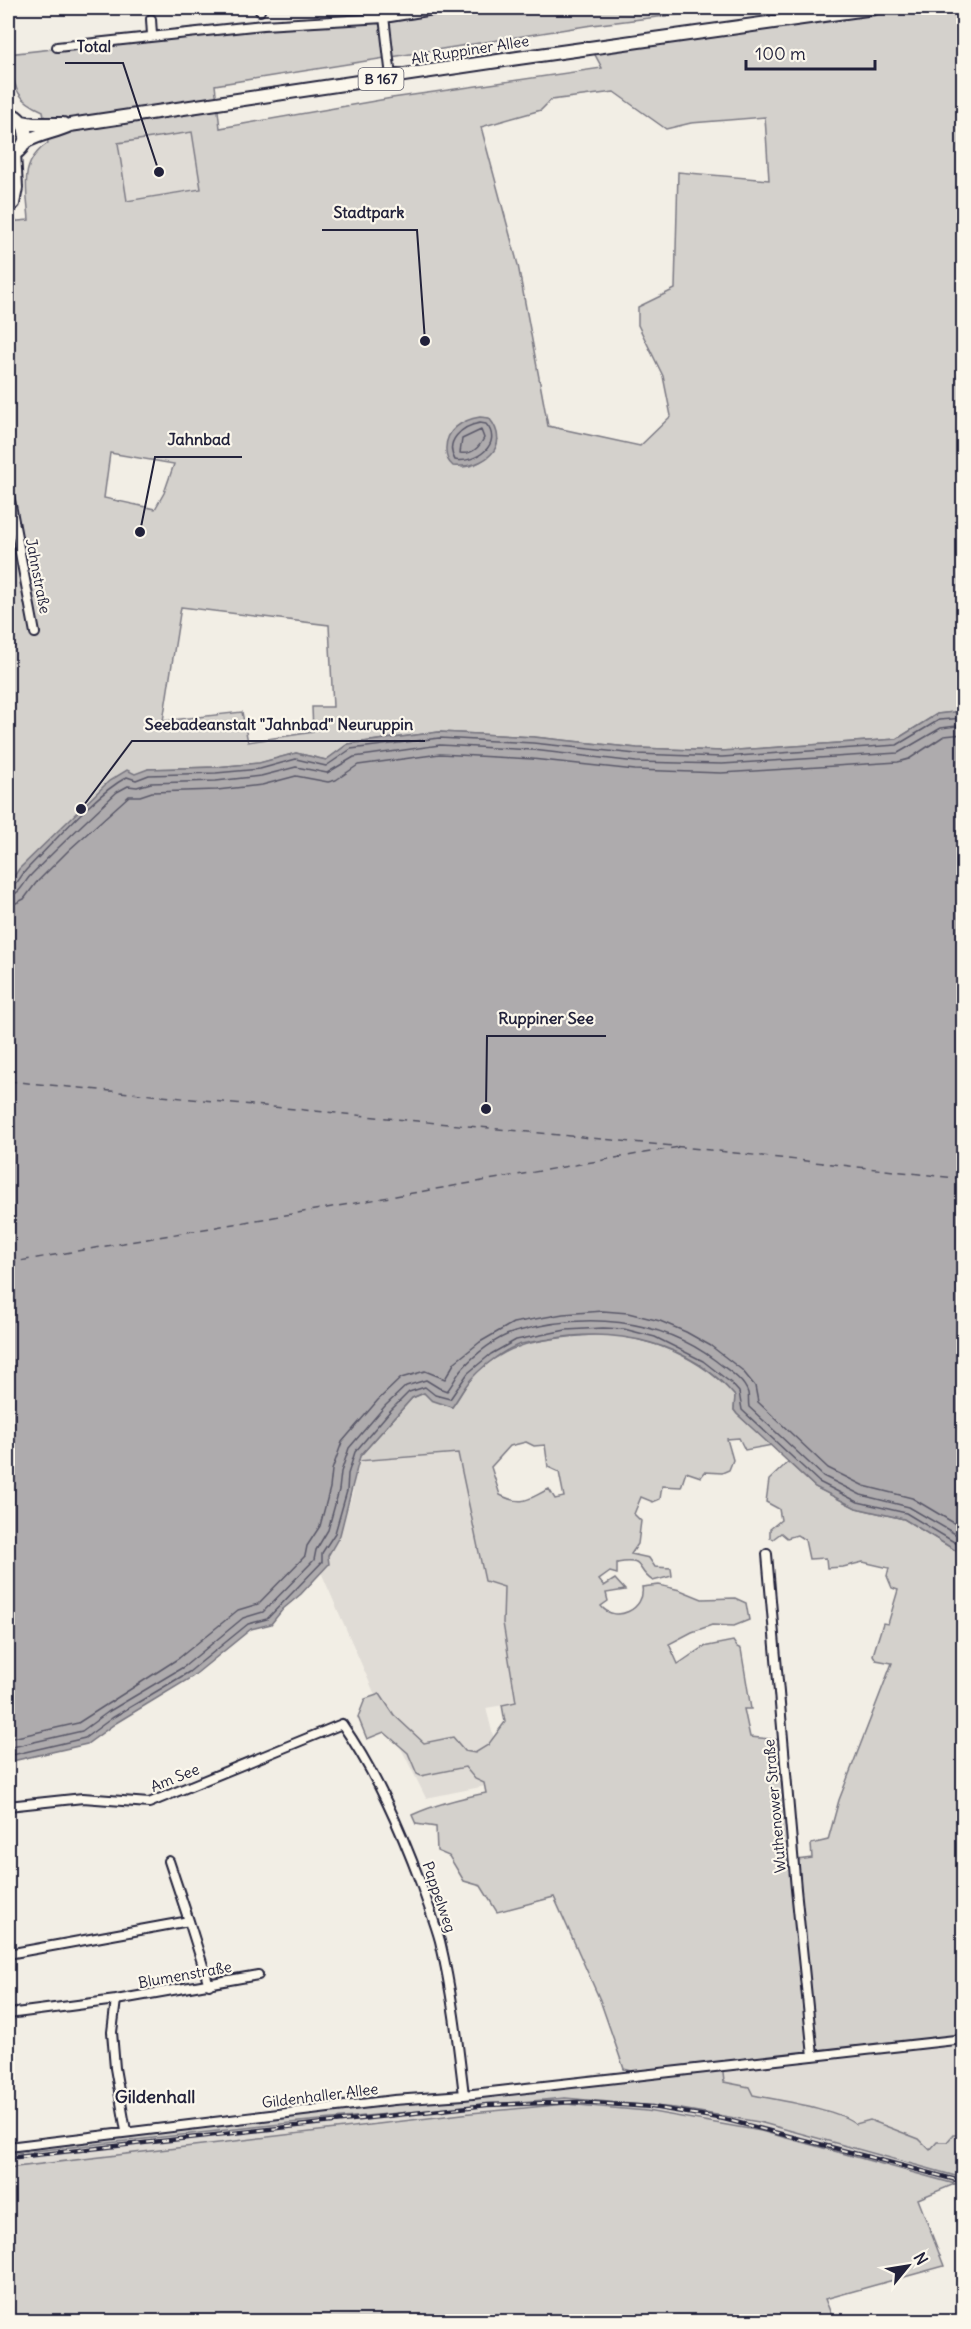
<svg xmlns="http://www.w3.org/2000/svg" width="971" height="2329" viewBox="0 0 971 2329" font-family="Delius,sans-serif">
	<rect width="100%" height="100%" fill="#f2eee5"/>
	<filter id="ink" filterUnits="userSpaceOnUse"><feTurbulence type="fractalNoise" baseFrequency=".0167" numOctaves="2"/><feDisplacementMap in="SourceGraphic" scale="12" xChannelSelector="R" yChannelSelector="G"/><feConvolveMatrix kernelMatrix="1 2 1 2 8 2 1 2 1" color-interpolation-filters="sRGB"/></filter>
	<g filter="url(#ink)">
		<path fill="#e0dcd6" d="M193,132L202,189L126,201L118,143Z
			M458,1453L485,1581L504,1586L503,1623L516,1703L486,1708L505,1782L426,1798L379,1704L321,1572L329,1564L328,1556L340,1535L353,1492L354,1475L358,1461Z
			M963,2037L962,2136L930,2150L870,2120L856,2124L851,2119L822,2110L753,2095L749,2087L724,2082L721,2071L722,2064Z
			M565,2098L675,2108L759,2122L963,2178L964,2186L761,2131L647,2111L566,2104L471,2113L8,2168V2154L299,2122Z"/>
		<path fill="#d4d1cc" stroke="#7b7a84" stroke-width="1.5" fill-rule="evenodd" d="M418,8H731L592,25L215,85L220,128L392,98L602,68L592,49L881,12L928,8H963V711L937,714L897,739L722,751L637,748L534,737L439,732L348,744L326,760L296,753L260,763L216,767L148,769L8,902V222L29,220C27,189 18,163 48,143L43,111C12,98 15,84 8,54ZM614,92L666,129L691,123L765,117L769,180L678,172L675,289L638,307V325L663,376L671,416L640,446L548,426L518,265L481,127L541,110L551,100ZM192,132L201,189L127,201L118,143ZM498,439C490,456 482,465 463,467ZM110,453L174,464L164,493L155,509L104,498ZM181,607L329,625L333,707H312L313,732L248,742L242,712L163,721Z
			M8,119L18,125L21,140L14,148L8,150Z
			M602,1334C651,1337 702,1358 735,1396L734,1410L737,1414L772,1445L745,1450L739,1438L727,1439L733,1460L729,1470L722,1473L705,1472L701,1477L686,1472L681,1487L662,1486L660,1499L653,1502L641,1497L634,1514L641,1521L638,1544L631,1554L649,1558L655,1567L671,1568L672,1576L653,1581C634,1569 647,1558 617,1563V1574L610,1572L599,1580L604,1586L615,1579L625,1590L606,1593L608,1601L601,1606C615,1624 646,1609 642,1587L659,1585L680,1590L702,1599L735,1598L746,1603L749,1620L734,1626L712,1625L692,1632L669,1644L678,1664L703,1647L733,1641L737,1647L741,1649L751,1709H744L750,1737L780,1740L799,1881L797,1860L812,1858L811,1844L828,1840L839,1800L892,1663L876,1660L873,1655L883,1623L888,1624L898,1590L892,1588L887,1576L889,1568L863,1562L843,1567L827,1568L826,1558L809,1559L805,1540L797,1535L787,1538L781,1533L773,1539L770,1538V1529L781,1520L779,1509L766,1502L769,1480L788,1462L815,1487L856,1508L904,1519L963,1555V2038L722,2064L724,2082L749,2087L753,2095C777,2100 839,2109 856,2124L870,2120L919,2139L930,2150L937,2142H947L953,2135H962L963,2128V2178L759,2122L675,2108L565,2098L299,2122L8,2154V2146L422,2100L638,2080L636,2072L624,2069L600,2000L554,1897L497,1912L481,1886L464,1881L449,1856L437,1851L436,1827L416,1824L412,1815C436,1804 460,1798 486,1793L484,1783L475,1779L465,1767L421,1776L417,1774L408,1753L384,1732L367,1739L358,1717L365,1699L380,1694L394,1715L424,1743L453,1737L465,1751L475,1753L488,1745L505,1722L502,1705L516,1702L503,1623L504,1587L485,1581L458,1453L358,1461L360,1456L412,1398L424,1393L452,1407C460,1397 465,1385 473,1376C511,1337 553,1339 602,1334ZM526,1442L534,1446L545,1445L548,1467L559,1472L564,1497L555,1499L549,1489C529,1498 524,1507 500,1495L491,1467L510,1446Z
			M566,2104L647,2111L761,2131L955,2184L918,2199L944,2266L825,2299L834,2321H8V2168L471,2113Z"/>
		<path fill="#aeabad" stroke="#76747f" stroke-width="1.5" d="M480,417L489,418C513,447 483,469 453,466C448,462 446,457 446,450C445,430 462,420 480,417Z
			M963,711V1555L904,1519L856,1508L815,1487L737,1414L734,1410L735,1396C689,1342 617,1327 550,1339C540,1341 528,1342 518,1345C503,1351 484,1365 473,1377C465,1385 459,1397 452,1407L431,1400L424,1393L412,1398L360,1456L340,1535L328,1556L329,1564L301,1594L283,1609L271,1624L251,1629L192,1677L116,1723L87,1744L8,1762V885L19,869L109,781L127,770L135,774L148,769L216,767L259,763L296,753L326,760L348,744L439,732L534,737L637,748L722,751L897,739L937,714Z"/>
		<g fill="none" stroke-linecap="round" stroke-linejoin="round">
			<path stroke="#5a5969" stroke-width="1.5" d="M480,423L486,424C504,444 475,464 455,460C444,441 462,426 480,423Z
				M481,430L484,438C479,448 472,455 460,453L462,439Z
				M8,888C17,887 20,876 27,869C55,841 94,795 127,777L136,780L149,775L216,773L260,769L296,759L326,766L351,749L439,738L533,743L636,754L722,757L897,745L939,720L964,718
				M8,895C21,895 23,883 31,875C59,846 88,819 117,792L128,786L137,787L151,783L216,781L261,776L296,767L327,773L354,757L440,745L533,750L636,762L722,764L898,753L941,728L964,725
				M8,904L16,903L24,899L36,883L70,849L129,796H140L152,792L217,790L262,785L296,776L328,782L336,780L358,765L440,754L532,759L635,770L721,773L898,762L909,759L944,736L964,734
				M8,1739L78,1723L179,1658L238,1610L258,1604L305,1556L307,1546L320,1526L330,1488L332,1470L342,1442L378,1400L401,1378L425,1371L445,1379L455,1362L480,1342L513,1323L563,1314L603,1311L628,1313L660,1321L686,1332L711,1346L742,1370L755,1386L758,1402L828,1468L864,1486L912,1498L964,1529
				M8,1748L82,1731L108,1712L185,1666L243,1618L263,1612L314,1560L316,1550L328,1530L339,1490L341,1472L349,1448L385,1406L406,1386L426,1380L439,1388L447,1391C453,1384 457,1374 463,1368C475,1354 497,1337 515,1332C583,1312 659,1317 716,1361C726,1369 744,1379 748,1393C749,1397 748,1402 749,1407L823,1476L861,1495L909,1507L964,1539
				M8,1756L85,1738L112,1718L189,1672L248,1624L267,1619L322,1562V1553L335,1533L347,1491L348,1474L355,1452L390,1411L409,1392L425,1387L435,1395L450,1399L468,1373L491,1354L516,1340L566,1330L603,1328L624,1329L655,1337L703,1361L731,1383L739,1392L742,1410L819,1482L858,1502L906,1513L964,1548"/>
			<path stroke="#535263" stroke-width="1.5" stroke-dasharray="8 6" stroke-linecap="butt" d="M8,1081L683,1147L964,1179
				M8,1263L679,1147"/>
			<g stroke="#22223b" stroke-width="12">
				<path id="minor" d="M260,8V11
					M383,8L391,77
					M151,19L152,35
					M57,47L263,25L384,18L446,8
					M8,175L10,190L15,199
					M8,210L15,204L18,188L16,153
					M8,489L35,633
					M767,1554L796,1889L813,2056
					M8,1806L83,1798L149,1803L342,1724C376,1773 400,1828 421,1884C427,1903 435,1922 440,1941C452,1991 458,2044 464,2095
					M189,1921L209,1985
					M8,1954L189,1921L169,1861
					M116,2000L258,1975
					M8,2014L116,2000L112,2032L115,2068L126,2131
					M8,2147L394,2100L464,2095L964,2039"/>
			</g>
			<g stroke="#22223b" stroke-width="16">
				<path id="primary" d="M8,113C31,120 32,150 8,156
					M22,122L33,124H63
					M25,142C40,133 56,132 70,125L518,58L874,8"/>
			</g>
			<use href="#minor" stroke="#fbf7ec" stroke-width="8"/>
			<use href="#primary" stroke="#fbf7ec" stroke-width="12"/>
			<g stroke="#22223b" stroke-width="4.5">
				<path id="rail" d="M8,2158L487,2105L577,2102L652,2107L724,2119L964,2182"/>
			</g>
			<use href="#rail" stroke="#fbf7ec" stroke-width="2" stroke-dasharray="7" stroke-linecap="butt"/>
		</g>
	</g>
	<g text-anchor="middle" stroke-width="4.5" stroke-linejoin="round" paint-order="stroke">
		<rect fill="#fbf7ec" stroke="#636270" stroke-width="1.5" x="358.5" y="68" width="45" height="22" rx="4.5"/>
		<g font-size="14" font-weight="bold" fill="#22223b">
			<text x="381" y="84">B 167</text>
		</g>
		<g font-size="15" fill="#22223b" stroke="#fbf7ec">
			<text transform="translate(470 50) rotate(-9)" y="5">Alt Ruppiner Allee</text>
			<text transform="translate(38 576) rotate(79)" y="5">Jahnstraße</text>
			<text transform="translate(175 1778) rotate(-22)" y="5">Am See</text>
			<text transform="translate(775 1806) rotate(-95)" y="5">Wuthenower Straße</text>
			<text transform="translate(439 1897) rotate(71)" y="5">Pappelweg</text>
			<text transform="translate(185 1975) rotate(-10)" y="5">Blumenstraße</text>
			<text transform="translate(320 2096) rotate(-7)" y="5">Gildenhaller Allee</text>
		</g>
		<g font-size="18" font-weight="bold" fill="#22223b" stroke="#fbf7ec">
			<text x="155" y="2103">Gildenhall</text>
		</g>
	</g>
	<path fill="none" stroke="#22223b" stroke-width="2" d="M159 172L123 63H65M425 341L417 230H322M140 532L155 457H242M81 809L132 741H425M486 1109L487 1036H606"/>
	<g fill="#22223b" stroke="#fbf7ec" stroke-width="2">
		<circle cx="159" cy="172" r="6"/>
		<circle cx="425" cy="341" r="6"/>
		<circle cx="140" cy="532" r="6"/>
		<circle cx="81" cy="809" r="6"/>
		<circle cx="486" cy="1109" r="6"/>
	</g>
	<g font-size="16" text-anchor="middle" font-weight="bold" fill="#22223b" stroke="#fbf7ec" stroke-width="4.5" stroke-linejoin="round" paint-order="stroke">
		<text x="94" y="52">Total</text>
		<text x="369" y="218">Stadtpark</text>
		<text x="199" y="445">Jahnbad</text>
		<text x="279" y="730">Seebadeanstalt "Jahnbad" Neuruppin</text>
		<text x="546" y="1024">Ruppiner See</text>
	</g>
	<rect width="971" height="2329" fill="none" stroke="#fbf7ec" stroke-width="30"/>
	<rect x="15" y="15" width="941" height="2299" fill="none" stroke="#22223b" stroke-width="2" filter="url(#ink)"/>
	<g transform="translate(908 2266) rotate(60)" stroke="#fbf7ec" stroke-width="4.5" paint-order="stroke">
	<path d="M0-4.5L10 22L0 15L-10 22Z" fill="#22223b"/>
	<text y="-9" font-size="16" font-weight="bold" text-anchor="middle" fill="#22223b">N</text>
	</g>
	<path d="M746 60v9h129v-9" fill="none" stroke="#22223b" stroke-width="3"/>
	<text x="755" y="60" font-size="18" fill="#22223b" stroke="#fbf7ec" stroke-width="4.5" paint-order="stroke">100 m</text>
</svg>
